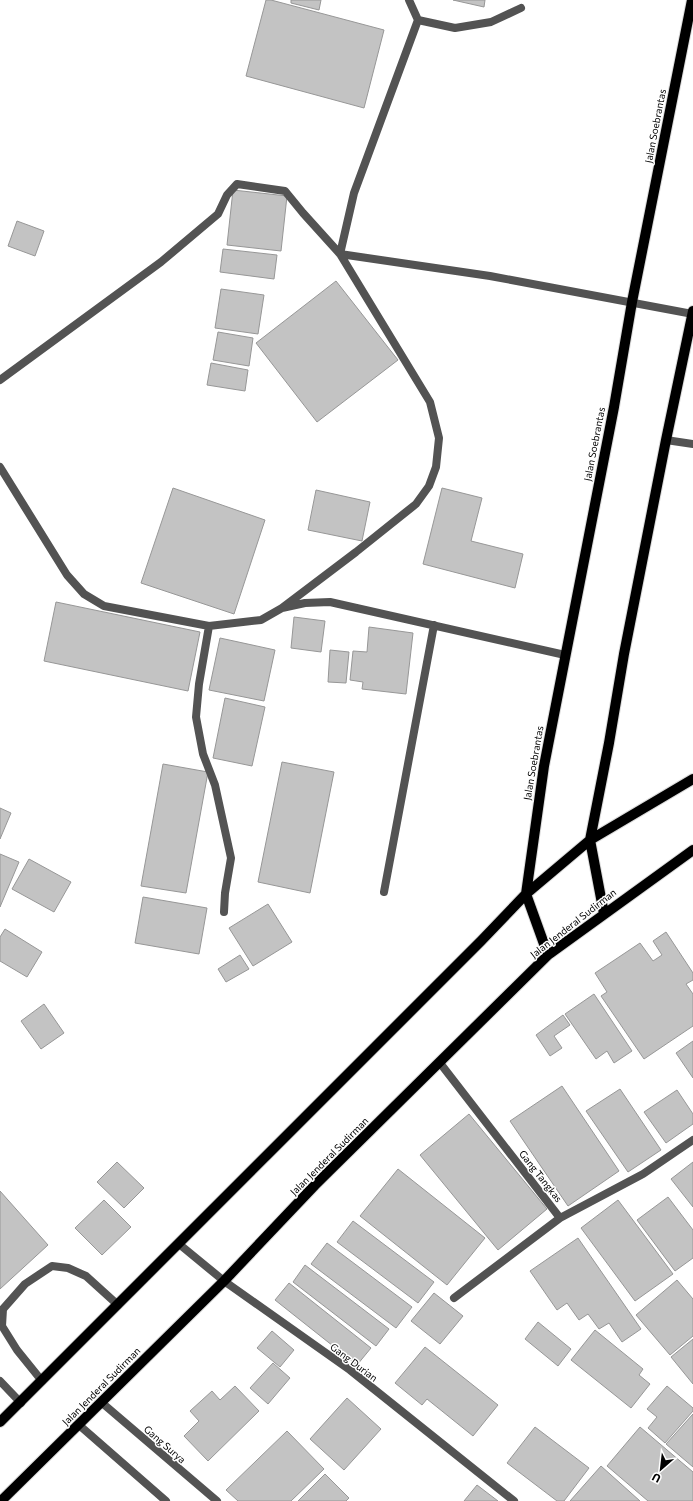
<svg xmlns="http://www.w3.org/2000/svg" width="693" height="1501" viewBox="0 0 693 1501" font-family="Commissioner,sans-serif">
	<rect width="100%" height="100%" fill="#fff"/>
	<path fill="#c3c3c3" stroke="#979797" d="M266,0H271L384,30L364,108L246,76Z
		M291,0H321L319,10L291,3Z
		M453,0H485L484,7Z
		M233,190L287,196L281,251L227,245Z
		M17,221L44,231L35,256L8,246Z
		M223,249L277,255L274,279L220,272Z
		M336,281L398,360L317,422L256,343Z
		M221,289L264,295L258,334L215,328Z
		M218,332L253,338L249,366L213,360Z
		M211,363L248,370L245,391L207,385Z
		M173,488L265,520L234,614L141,583Z
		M442,488L482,498L471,541L523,554L515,588L423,564Z
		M316,490L370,502L362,541L308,530Z
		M56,602L200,632L188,691L44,661Z
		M294,617L325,621L321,652L291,648Z
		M369,627L413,633L406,694L362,689L363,682L350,680L353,651L367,652Z
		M220,638L275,650L264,701L209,690Z
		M330,650L349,652L346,683L328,682Z
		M225,698L265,707L252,766L213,758Z
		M282,762L334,772L310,893L258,882Z
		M163,764L208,772L186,893L141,886Z
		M0,808L11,813L0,839Z
		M0,854L19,862L0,907Z
		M29,859L71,882L54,912L12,889Z
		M143,897L207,908L199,954L135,943Z
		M268,904L292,942L253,966L229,928Z
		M5,929L42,952L27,977L0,961V937Z
		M666,932L693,973V980L686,984L693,994V1026L644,1059L601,996L607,992L595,973L640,943L653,961L662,955L653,941Z
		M240,955L249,969L226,982L218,969Z
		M594,994L632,1051L614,1063L607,1051L596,1059L565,1014Z
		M44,1004L64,1033L41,1049L21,1021Z
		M563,1015L570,1025L554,1036L562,1048L550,1056L536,1035Z
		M693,1041V1078L676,1053Z
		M562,1086L619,1171L568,1206L510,1121Z
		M620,1089L661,1150L628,1172L586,1111Z
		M677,1090L693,1114V1124L666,1143L644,1112Z
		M469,1114L547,1209L498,1250L420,1155Z
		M117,1162L144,1188L124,1208L97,1182Z
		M693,1162V1207L671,1179Z
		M398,1169L485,1238L447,1285L360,1216Z
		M0,1191L48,1245L0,1289Z
		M668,1197L693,1230V1258L675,1271L637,1220Z
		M104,1200L131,1227L102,1255L75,1228Z
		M618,1200L673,1274L635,1301L581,1228Z
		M353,1221L434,1282L418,1303L337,1242Z
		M578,1238L641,1329L622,1342L609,1323L599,1329L588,1314L579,1320L567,1303L557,1310L530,1271Z
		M327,1243L412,1307L396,1328L311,1264Z
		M305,1265L389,1329L376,1346L293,1282Z
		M677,1280L693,1299V1336L670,1355L636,1315Z
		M289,1283L371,1348L357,1365L275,1300Z
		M434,1293L463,1316L440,1344L411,1321Z
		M538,1322L571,1349L558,1366L525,1339Z
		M595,1330L643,1369L639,1375L650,1384L631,1408L571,1360Z
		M272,1331L294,1350L280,1367L257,1348Z
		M693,1339V1384L671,1357Z
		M425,1347L498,1405L473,1436L427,1399L422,1405L395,1383Z
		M273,1363L290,1378L268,1404L250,1388Z
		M235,1386L259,1411L208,1461L184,1436L199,1421L190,1411L212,1391L220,1400Z
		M667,1386L693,1408V1411L665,1443L648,1428L657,1417L647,1409Z
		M347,1398L381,1429L344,1470L310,1439Z
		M693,1414V1467L666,1444Z
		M535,1427L589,1468L564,1501H557L507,1463Z
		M640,1427L693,1472V1501H648L607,1466Z
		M287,1431L324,1469L291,1501H238L226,1490Z
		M601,1466L640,1501H570Z
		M325,1474L349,1498L346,1501H298Z
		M477,1485L498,1501H464Z"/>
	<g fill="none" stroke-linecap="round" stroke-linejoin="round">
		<g stroke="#dbdbdb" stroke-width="12">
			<path id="primary" d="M604,914L590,840L609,743L624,654L666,440L693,311
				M548,955L526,894L544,766L614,407L632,302L692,0
				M0,1422L481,941L526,894L590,840L693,779
				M1,1501L224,1281L315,1185L548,955L693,850"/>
		</g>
		<path stroke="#535353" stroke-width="8" d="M409,0L418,20L455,28L491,22L521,8
			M0,380L161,262L218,214L227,195L237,184L285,191L303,213L340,254L490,276L693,314
			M666,440L693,444
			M0,467L67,575L84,594L104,606L209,626L261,620L282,608L305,603L330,602L565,655
			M282,608L356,552L416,504L429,486L436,467L439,438L430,402L340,254L354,193L418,20
			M209,626L199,684L196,717L203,754L215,785L231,858L225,893L224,912
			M384,892L434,625
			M42,1381L17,1350L2,1326L3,1309L25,1284L52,1266L68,1268L86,1276L118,1305
			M79,1425L166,1501"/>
		<path stroke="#535353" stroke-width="8" d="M440,1063L560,1218L643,1174L693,1140
			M179,1244L224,1281L350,1370L514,1501
			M454,1298L560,1218
			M0,1381L21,1403
			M101,1402L217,1501"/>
		<use href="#primary" stroke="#000" stroke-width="10"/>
	</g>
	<g text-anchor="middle" stroke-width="3" stroke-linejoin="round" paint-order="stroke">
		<g font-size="10" fill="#000" stroke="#fff">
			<text transform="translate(655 126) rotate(-79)" y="4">Jalan Soebrantas</text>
			<text transform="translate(594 444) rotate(-79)" y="4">Jalan Soebrantas</text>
			<text transform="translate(533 763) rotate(-80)" y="4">Jalan Soebrantas</text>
			<text transform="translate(573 923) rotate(-38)" y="4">Jalan Jenderal Sudirman</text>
			<text transform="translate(329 1156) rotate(-45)" y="4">Jalan Jenderal Sudirman</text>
			<text transform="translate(541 1176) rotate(52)" y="4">Gang Tangkas</text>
			<text transform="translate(354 1362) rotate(37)" y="4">Gang Durian</text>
			<text transform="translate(101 1386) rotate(-45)" y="4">Jalan Jenderal Sudirman</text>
			<text transform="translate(165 1444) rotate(41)" y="4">Gang Surya</text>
		</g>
	</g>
	<g transform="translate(661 1469) rotate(208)" stroke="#ffffff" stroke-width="3" paint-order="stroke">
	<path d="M0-3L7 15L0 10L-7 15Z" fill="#000000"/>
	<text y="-6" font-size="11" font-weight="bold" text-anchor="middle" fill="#000000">U</text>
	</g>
</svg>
